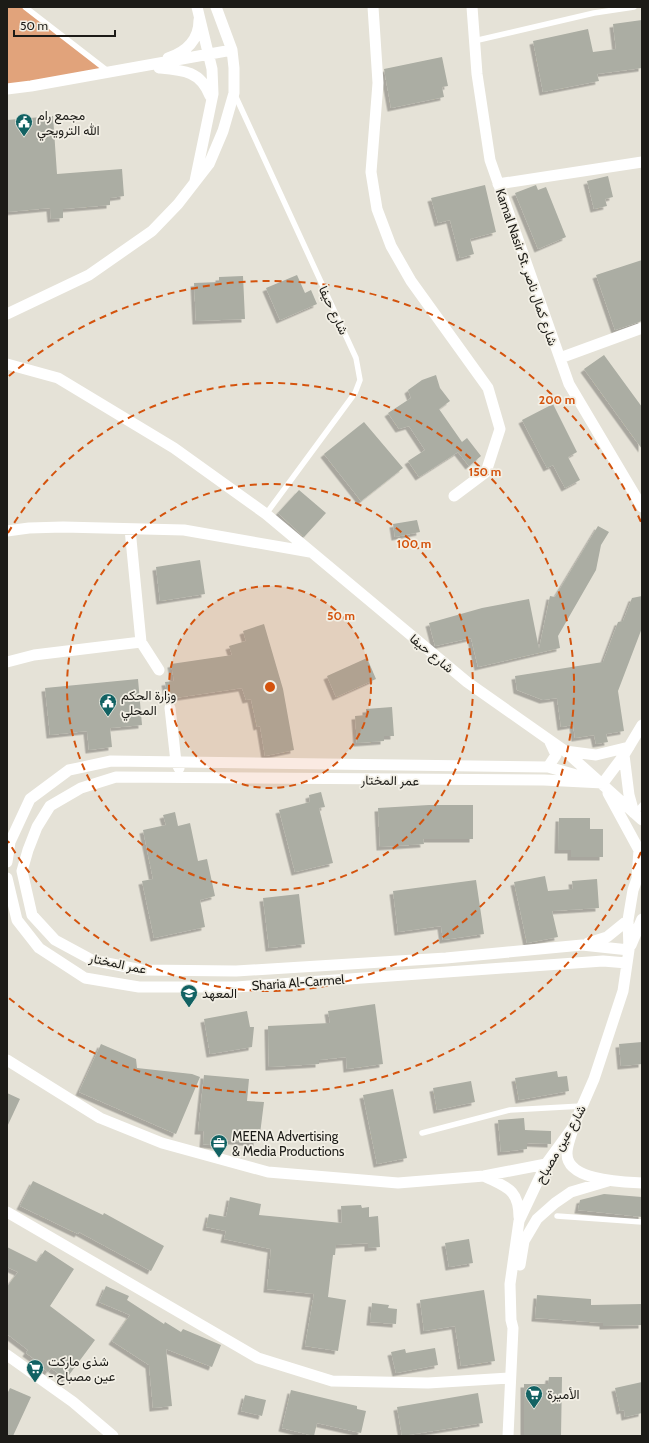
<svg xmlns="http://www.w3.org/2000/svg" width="649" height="1443" viewBox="0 0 649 1443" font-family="Cabin,Vazirmatn,sans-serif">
	<defs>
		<filter id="shadow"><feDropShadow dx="-3.5" dy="3.5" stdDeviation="0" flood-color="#0004"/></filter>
	</defs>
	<rect width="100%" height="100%" fill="#e5e2d7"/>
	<path fill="#e1a37b" d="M7,7H25L109,72L7,89Z"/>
	<path fill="#abada3" filter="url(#shadow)" d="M642,20V68L597,74L599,81L543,92L533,41L588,29L593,52L616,49L613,24Z
		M442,57L448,86L442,87L444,97L391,108L384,69Z
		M53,116L57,174L122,169L124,196L110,198V205L63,209V218L51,219L50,208L7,212V120Z
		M608,176L613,197L605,199L607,206L594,209L587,181Z
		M485,185L496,232L470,239L474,254L460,258L450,220L438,223L431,198Z
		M536,185L538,190L546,187L566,237L538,249L515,193Z
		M642,260V321L615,330L596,275Z
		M297,275L305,293L311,290L317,304L280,320L266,288Z
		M243,276L245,319L196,321L194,283L219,282V277Z
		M604,355L642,407V449L584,369Z
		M436,375L440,388L450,401L439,409L462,442L467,438L481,456L469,466L458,452L419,477L408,461L425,450L409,426L399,429L388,413L411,398L408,390L422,380Z
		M553,404L577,452L568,457L580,480L565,488L553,465L547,468L522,420Z
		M364,422L403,468L361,501L324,454Z
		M299,490L326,513L304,537L278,513Z
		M417,520L420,532L395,537L393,524Z
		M598,526L609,532L601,545L596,570L558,636L560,648L478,667L471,638L435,646L429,623L482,608L529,599L539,649L550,596L555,597Z
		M200,560L205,594L160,601L156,567Z
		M642,596V628L618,691L624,731L606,734L608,742L596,744L594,735L575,738L573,725L561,727L557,698L543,700L517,690L515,676L603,662L618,622L623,621L632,598Z
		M264,624L283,689L294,750L265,756L260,726L257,727L251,699L246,700L242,688L168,699L165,682L174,681L171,664L232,655L229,646L246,641L243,631Z
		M367,658L376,679L336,697L327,676Z
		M138,679L142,725L110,728L112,747L89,750L87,731L50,735L45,688Z
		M392,707L394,736H384V741L357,743L355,716L366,715V709Z
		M321,792L325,807L319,808L333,863L295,872L279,810L310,802L309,795Z
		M429,805H473V839H423L424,844L380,847L378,808Z
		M175,812L178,826L190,823L198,861L207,859L215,896L200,900L205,927L154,938L142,881L153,879L143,830L166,825L163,815Z
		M559,818H590V829H603V857H571V850H558Z
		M545,876L548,891L573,889L572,881L597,879L599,908L552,911L558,937L527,943L514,882Z
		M476,880L484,934L443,940L441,926L398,932L393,891Z
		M299,894L305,944L269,948L263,898Z
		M375,1004L383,1064L347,1069L346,1057L319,1060V1064L269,1067L268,1026L330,1023L328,1011Z
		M247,1011L250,1027H254L252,1047L210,1054L204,1019Z
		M642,1042V1064L621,1066L619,1044Z
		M101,1044L136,1059L137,1068L192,1074L200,1077L176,1134L79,1092Z
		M557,1071L558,1077L567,1076L569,1091L519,1100L515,1078Z
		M204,1075L249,1079L247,1101L264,1102L260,1134H257V1143L220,1140V1146L203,1144L204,1131H198Z
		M471,1081L475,1102L437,1110L433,1088Z
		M393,1089L407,1158L377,1164L363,1095Z
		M7,1093L20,1099L7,1127Z
		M524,1118L525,1130L551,1131V1144L527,1143V1149L501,1152L498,1120Z
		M33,1181L103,1215L104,1213L164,1246L151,1271L79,1232L78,1234L20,1206Z
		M604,1194L642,1197V1217L578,1210L580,1200Z
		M230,1197L261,1204L259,1215L342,1223L341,1206L361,1205L362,1208L369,1207V1217L378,1216L380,1247L368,1248V1243L336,1245L335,1255H333L328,1297L346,1300L338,1351L305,1346L314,1294L267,1289L271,1249L224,1239L226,1231L206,1227L209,1214L226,1217Z
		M469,1239L473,1263L449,1267L445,1243Z
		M7,1247L37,1262L45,1250L74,1269L50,1306L95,1340L66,1379L51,1368L48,1372L35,1362L37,1361L26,1353L28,1350L7,1334V1287L18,1272L7,1267Z
		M106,1286L129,1296L127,1300L164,1324L165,1322L181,1332L183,1329L221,1345L212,1367L166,1349L172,1406L153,1408L149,1365L112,1341L130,1315L99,1302Z
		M484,1290L495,1361L461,1366L455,1326L424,1331L420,1300Z
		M537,1295L591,1299V1305L642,1304V1325L603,1326V1323L535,1318Z
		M372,1303L389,1305L388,1308L397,1309L396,1324L370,1322Z
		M435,1348L438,1365L396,1373L391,1352L405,1349L406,1353Z
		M549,1377H562L561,1436H524V1384H548Z
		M642,1382V1413L625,1417L624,1410L620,1411L615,1388Z
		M10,1388L31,1397L13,1436H7V1394Z
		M291,1390L357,1406V1409L366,1411L361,1433L317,1423L314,1436L282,1428Z
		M478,1393L483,1423L402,1436L397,1407Z
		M245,1395L266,1400L262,1416L241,1411Z"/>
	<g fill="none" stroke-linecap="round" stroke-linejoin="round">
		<path stroke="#fff" stroke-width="5.5" d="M25,7L109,72
			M474,41L594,13L634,7
			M235,95L356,358L360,380L355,393L266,514
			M635,813L642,805
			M422,1133L510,1110L582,1106
			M557,1216L642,1222"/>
		<path stroke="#fff" stroke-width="11" d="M373,7L378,83L371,172L377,209L391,246L411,281L488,388L500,429L486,472L454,496
			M472,7L477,74L490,160L569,384L642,507
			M168,58C186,52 199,40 199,20
			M159,68C183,70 201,71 210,96
			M7,89L31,86L232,50
			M195,181L213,94L212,69L197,7
			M498,184L642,162
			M7,314L89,275L152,231L178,204L209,164L223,131L234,93V68L232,50L216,7
			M560,358L642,328
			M7,364L58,378L174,448L266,514L467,682L565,751L642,820
			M130,529L141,642L159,670
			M7,531L29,528L63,527L184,530L310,552
			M7,662L34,655L141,642
			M170,708L176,762L179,768
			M565,751L596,755L629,747
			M624,755L629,795L634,813
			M548,767L556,755L550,742
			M603,783L544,780L116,777L81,788L50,806L37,827L28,850L22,871L32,915L55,940L92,960L142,970L236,971L446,958L582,945L629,950
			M603,783L624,755L642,725
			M608,793L639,850L637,879
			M7,862L10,842L30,799L69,770L111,761L548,767L587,778
			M7,878L17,920L39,948L85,978L139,987H236L603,961L627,963
			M588,943L607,937L628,920
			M631,945L642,919
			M7,1060L100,1118L162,1143L268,1172L398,1183L484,1176L546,1164
			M572,1132C570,1139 567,1146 567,1153C566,1181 623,1182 642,1183
			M484,1176C506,1187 519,1189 519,1217
			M7,1212L258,1358L332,1381L428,1383L509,1378
			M520,1265L524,1241L537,1219L555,1203L571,1192L608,1181
			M7,1355L73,1402L113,1436
			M508,1436L513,1328L511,1320L510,1284L519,1221L546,1164L573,1127L594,1079L623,991L629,950L628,920L633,890L637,879L642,873"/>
	</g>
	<circle cx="270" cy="687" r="101" fill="#d4530d" fill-opacity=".12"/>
	<g fill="none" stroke="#d4530d" stroke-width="2" stroke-dasharray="7 5">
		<circle cx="270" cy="687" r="101"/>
		<circle cx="270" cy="687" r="203"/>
		<path d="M8 533A304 304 0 1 1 8 841"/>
		<path d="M641 852A406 406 0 0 1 9 998M9 376A406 406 0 0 1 641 522"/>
	</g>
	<defs>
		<g id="civic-pin" transform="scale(0.9)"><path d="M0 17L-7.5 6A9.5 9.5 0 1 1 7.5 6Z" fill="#126263" stroke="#f2efe5"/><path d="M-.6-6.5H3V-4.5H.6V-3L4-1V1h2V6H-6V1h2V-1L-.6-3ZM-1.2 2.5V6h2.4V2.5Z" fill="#fff"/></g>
		<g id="school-pin" transform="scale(0.9)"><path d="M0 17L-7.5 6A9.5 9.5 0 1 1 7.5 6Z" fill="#126263" stroke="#f2efe5"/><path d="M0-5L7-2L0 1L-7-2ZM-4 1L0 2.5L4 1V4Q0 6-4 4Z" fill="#fff"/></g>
		<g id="office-pin" transform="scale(0.9)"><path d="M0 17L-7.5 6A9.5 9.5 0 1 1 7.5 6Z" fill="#126263" stroke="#f2efe5"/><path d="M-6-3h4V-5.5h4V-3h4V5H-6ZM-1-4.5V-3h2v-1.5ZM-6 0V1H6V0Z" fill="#fff"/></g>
		<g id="supermarket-pin" transform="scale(0.9)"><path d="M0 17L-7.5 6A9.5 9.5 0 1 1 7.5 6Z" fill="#126263" stroke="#f2efe5"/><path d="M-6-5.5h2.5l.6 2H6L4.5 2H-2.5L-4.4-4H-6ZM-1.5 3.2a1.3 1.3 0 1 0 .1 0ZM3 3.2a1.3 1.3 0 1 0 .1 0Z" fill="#fff"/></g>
	</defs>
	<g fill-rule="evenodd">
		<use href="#civic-pin" x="24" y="122"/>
		<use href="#civic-pin" x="108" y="702"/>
		<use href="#school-pin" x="189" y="993"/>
		<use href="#office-pin" x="219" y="1143"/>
		<use href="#supermarket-pin" x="35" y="1368"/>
		<use href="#supermarket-pin" x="534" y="1394"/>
	</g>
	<g text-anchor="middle" stroke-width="3.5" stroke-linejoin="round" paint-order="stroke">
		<g font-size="13" fill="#1c1b17" stroke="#f2efe5" text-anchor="start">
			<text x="37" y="120">مجمع رام<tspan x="37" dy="15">الله الترويحي</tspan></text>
			<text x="121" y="700">وزارة الحكم<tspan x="121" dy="15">المحلي</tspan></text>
			<text x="202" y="998">المعهد</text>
			<text x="232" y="1141">MEENA Advertising<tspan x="232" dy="15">&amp; Media Productions</tspan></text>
			<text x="48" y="1366">شذى ماركت<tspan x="48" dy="15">- عين مصباح</tspan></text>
			<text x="547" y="1399">الأميرة</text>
		</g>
		<g font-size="13" fill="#1c1b17" stroke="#f2efe5">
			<text transform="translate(527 267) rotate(71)" y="5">Kamal Nasir St. شارع كمال ناصر</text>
			<text transform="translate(334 310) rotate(65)" y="5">شارع حيفا</text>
			<text transform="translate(432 653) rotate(40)" y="5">شارع حيفا</text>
			<text transform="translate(390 780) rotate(1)" y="5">عمر المختار</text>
			<text transform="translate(118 963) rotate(12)" y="5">عمر المختار</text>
			<text transform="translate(298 982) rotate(-4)" y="5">Sharia Al-Carmel</text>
			<text transform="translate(560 1144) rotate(-60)" y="5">شارع عين مصباح</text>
		</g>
	</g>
	<circle cx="270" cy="687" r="6" fill="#d4530d" stroke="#f2efe5" stroke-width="2"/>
	<g font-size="12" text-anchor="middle" font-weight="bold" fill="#d4530d" stroke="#f2efe5" stroke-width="3.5" stroke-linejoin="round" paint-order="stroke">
		<text x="557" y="404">200 m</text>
		<text x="485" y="476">150 m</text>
		<text x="414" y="548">100 m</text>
		<text x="341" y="620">50 m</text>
	</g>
	<rect width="649" height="1443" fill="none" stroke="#1c1b17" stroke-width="16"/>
	<path d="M14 30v6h101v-6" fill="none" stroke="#1c1b17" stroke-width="2"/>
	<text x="20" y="30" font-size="12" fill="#1c1b17" stroke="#f2efe5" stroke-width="3" paint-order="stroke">50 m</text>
</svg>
